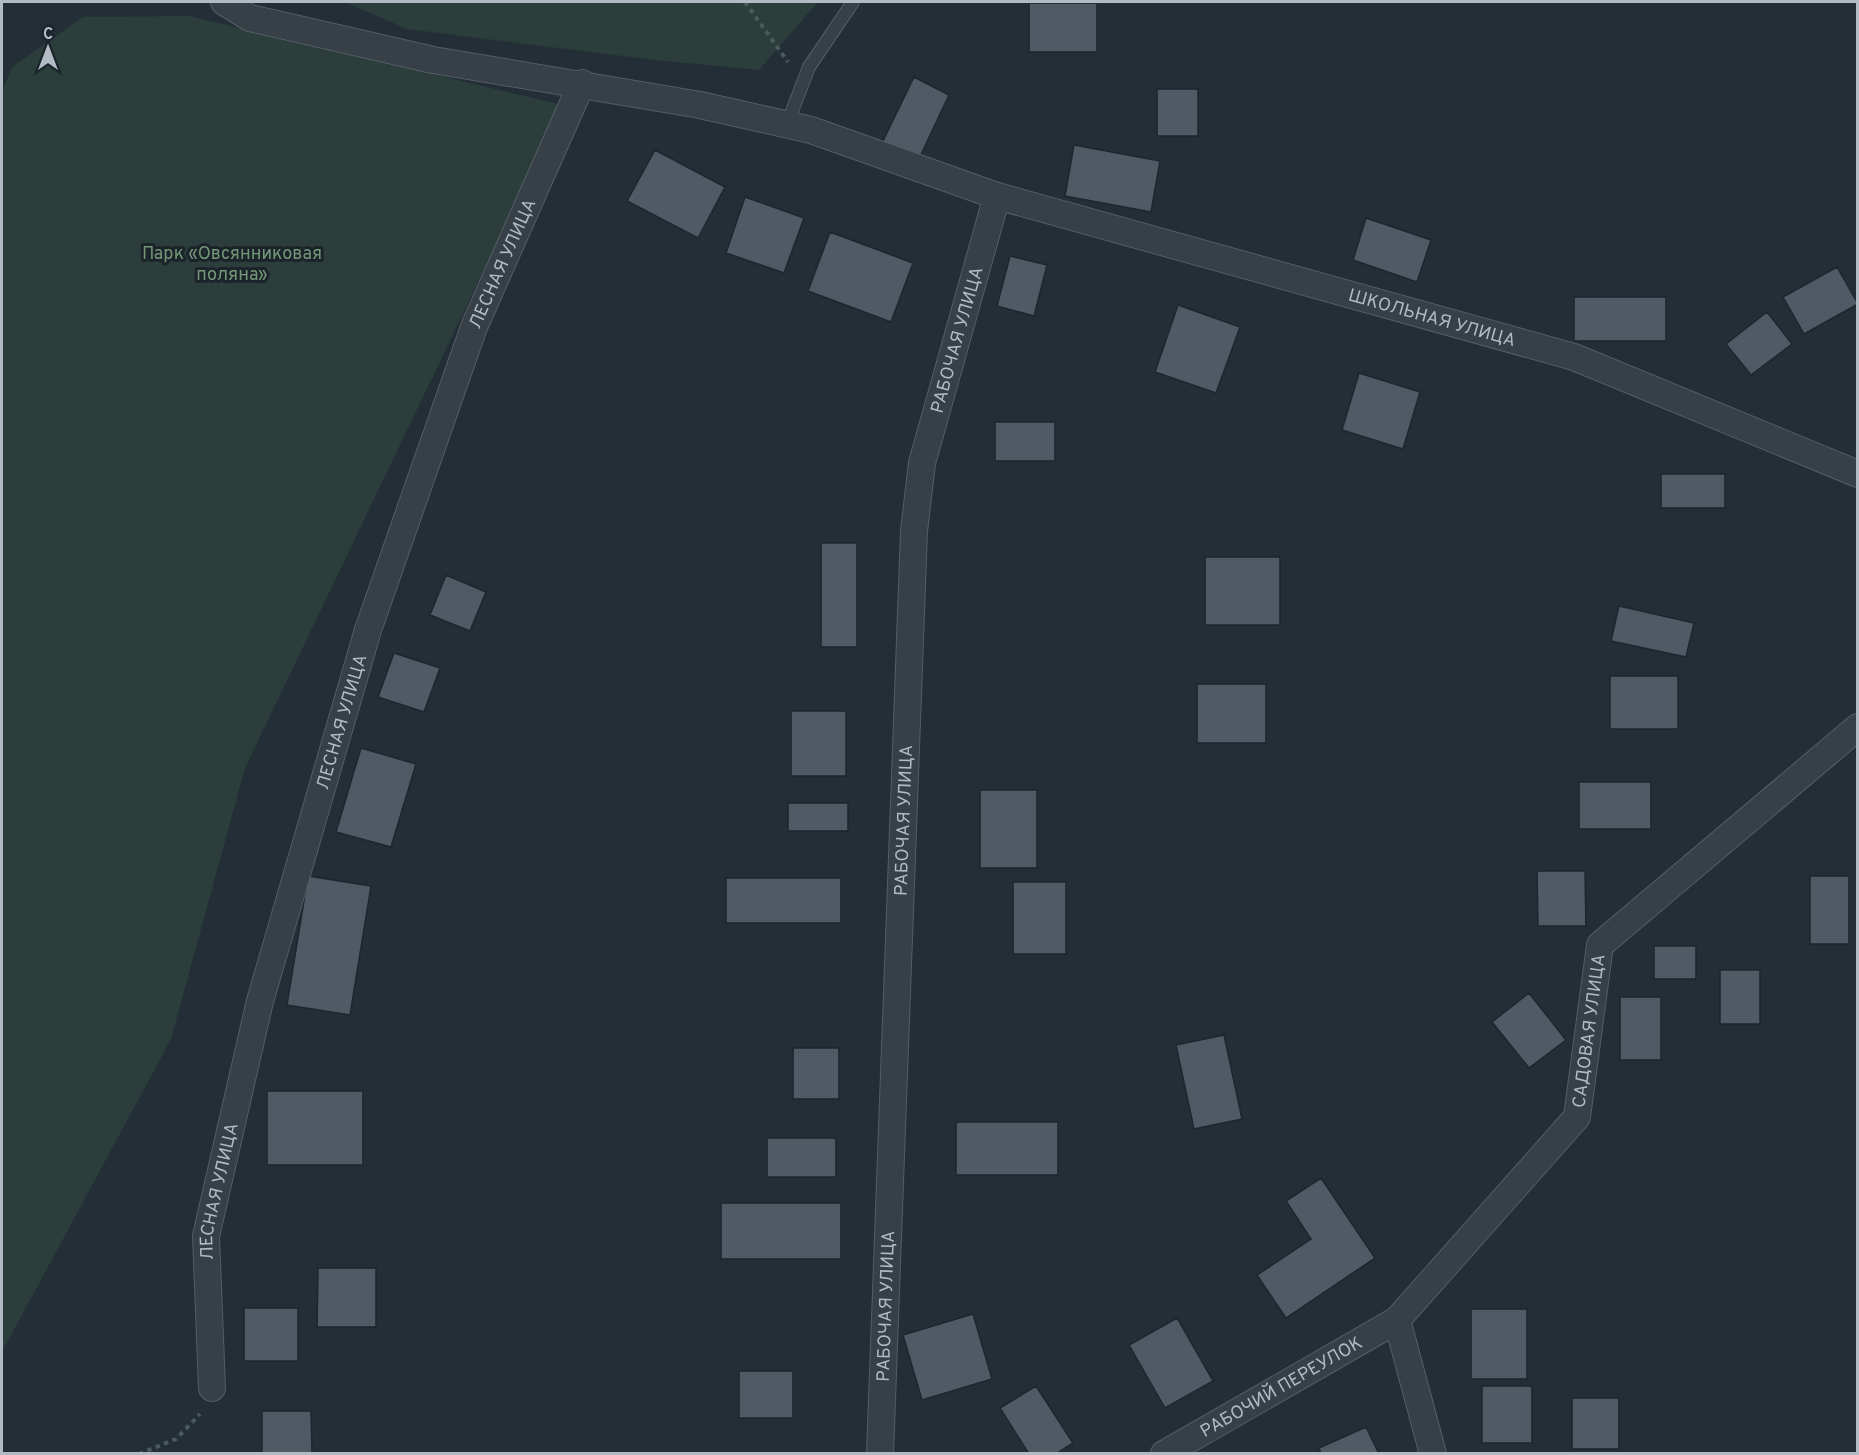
<svg xmlns="http://www.w3.org/2000/svg" width="1859" height="1455" viewBox="0 0 1859 1455" font-family="Overpass,sans-serif">
	<rect width="100%" height="100%" fill="#242e36"/>
	<path fill="#2b3e3c" d="M345,2H818L759,70L655,60L407,29Z
		M189,16L563,105L245,768L171,1039L2,1352V92L12,67L83,17Z"/>
	<path fill="#4f5a65" stroke="#1e262e" stroke-width="1.5" d="M1029,3H1097V52H1029Z
		M914,77L949,95L917,163L881,145Z
		M1157,89H1198V136H1157Z
		M1074,145L1160,161L1151,212L1065,196Z
		M655,150L725,187L698,238L627,201Z
		M745,197L804,218L784,273L726,253Z
		M1366,218L1431,240L1417,282L1353,260Z
		M830,232L913,263L891,322L808,291Z
		M1010,256L1047,265L1034,316L997,306Z
		M1837,267L1858,304L1804,334L1783,297Z
		M1574,297H1666V341H1574Z
		M1178,305L1240,327L1216,393L1155,372Z
		M1767,312L1792,344L1751,375L1726,344Z
		M1359,373L1420,392L1403,449L1342,430Z
		M995,422H1055V461H995Z
		M1661,474H1725V508H1661Z
		M821,543H857V647H821Z
		M1205,557H1280V625H1205Z
		M446,575L486,592L470,631L430,615Z
		M1619,606L1694,623L1686,657L1611,641Z
		M394,653L440,668L424,712L378,697Z
		M1610,676H1678V729H1610Z
		M1197,684H1266V743H1197Z
		M791,711H846V776H791Z
		M361,748L416,764L391,847L336,832Z
		M1579,782H1651V829H1579Z
		M980,790H1037V868H980Z
		M788,803H848V831H788Z
		M1537,871H1585L1586,926H1538Z
		M308,876L371,886L350,1015L287,1005Z
		M1810,876H1849V944H1810Z
		M726,878H841V923H726Z
		M1013,882H1066V954H1013Z
		M1654,946H1696V979H1654Z
		M1720,970H1760V1024H1720Z
		M1529,993L1566,1040L1529,1068L1492,1022Z
		M1620,997H1661V1060H1620Z
		M1224,1035L1242,1119L1194,1129L1176,1045Z
		M793,1048H839V1099H793Z
		M267,1091H363V1165H267Z
		M956,1122H1058V1175H956Z
		M767,1138H836V1177H767Z
		M1321,1178L1375,1258L1286,1318L1257,1275L1311,1239L1286,1201Z
		M721,1203H841V1259H721Z
		M318,1268H376V1327H317Z
		M244,1308H298V1361H244Z
		M1471,1309H1527V1379H1471Z
		M973,1314L992,1379L922,1400L903,1335Z
		M1177,1318L1213,1381L1165,1408L1129,1345Z
		M739,1371H793V1418H739Z
		M1036,1386L1073,1443L1056,1454H1029L1000,1408Z
		M1482,1386H1532V1443H1482Z
		M1572,1398H1619V1449H1572Z
		M262,1411H311L312,1454H262Z
		M1366,1427L1379,1454H1321L1319,1448Z"/>
	<g fill="none" stroke-linecap="round" stroke-linejoin="round">
		<g stroke="#555d65" stroke-width="14">
			<path id="lane" d="M787,124L809,67L853,2"/>
		</g>
		<g stroke="#555d65" stroke-width="28">
			<g id="street">
				<path id="s1" d="M224,2L250,18L433,60L700,105L811,130L997,196L1574,357L1858,474"/>
				<path d="M1397,1320L1433,1454"/>
				<path id="s2" d="M212,1388L206,1236L260,1001L368,630L474,327L582,83"/>
				<path id="s3" d="M880,1454L914,531L922,463L997,196"/>
				<path id="s4" d="M1164,1454L1397,1320L1577,1117L1600,945L1858,727"/>
			</g>
		</g>
		<path stroke="#4a5b5b" stroke-width="4" stroke-dasharray="4.5 4.5" stroke-linecap="butt" d="M745,2L788,62
			M139,1454L176,1439L200,1414"/>
		<use href="#lane" stroke="#373f47" stroke-width="12"/>
		<use href="#street" stroke="#373f47" stroke-width="26"/>
	</g>
	<g text-anchor="middle" stroke-width="6" stroke-linejoin="round" paint-order="stroke">
		<g font-size="18" fill="#739677" stroke="#1c242b">
			<text x="232" y="259">Парк «Овсянниковая<tspan x="232" dy="21">поляна»</tspan></text>
		</g>
		<g font-size="18" fill="#b2bac3" stroke="#1c242b">
			<text dy="6" stroke="none"><textPath href="#s2" startOffset="1170">ЛЕСНАЯ УЛИЦА</textPath></text>
			<text dy="6" stroke="none"><textPath href="#s1" startOffset="1252">ШКОЛЬНАЯ УЛИЦА</textPath></text>
			<text dy="6" stroke="none"><textPath href="#s3" startOffset="1120">РАБОЧАЯ УЛИЦА</textPath></text>
			<text dy="6" stroke="none"><textPath href="#s2" startOffset="684">ЛЕСНАЯ УЛИЦА</textPath></text>
			<text dy="6" stroke="none"><textPath href="#s3" startOffset="634">РАБОЧАЯ УЛИЦА</textPath></text>
			<text dy="6" stroke="none"><textPath href="#s4" startOffset="627">САДОВАЯ УЛИЦА</textPath></text>
			<text dy="6" stroke="none"><textPath href="#s2" startOffset="198">ЛЕСНАЯ УЛИЦА</textPath></text>
			<text dy="6" stroke="none"><textPath href="#s3" startOffset="148">РАБОЧАЯ УЛИЦА</textPath></text>
			<text dy="6" stroke="none"><textPath href="#s4" startOffset="135">РАБОЧИЙ ПЕРЕУЛОК</textPath></text>
		</g>
	</g>
	<rect width="1859" height="1455" fill="none" stroke="#b2bac3" stroke-width="6"/>
	<g transform="translate(48 48)" stroke="#1c242b" stroke-width="4.5" paint-order="stroke">
	<path d="M0-4.5L10 22L0 15L-10 22Z" fill="#b2bac3"/>
	<text y="-9" font-size="16" font-weight="bold" text-anchor="middle" fill="#b2bac3">С</text>
	</g>
</svg>
